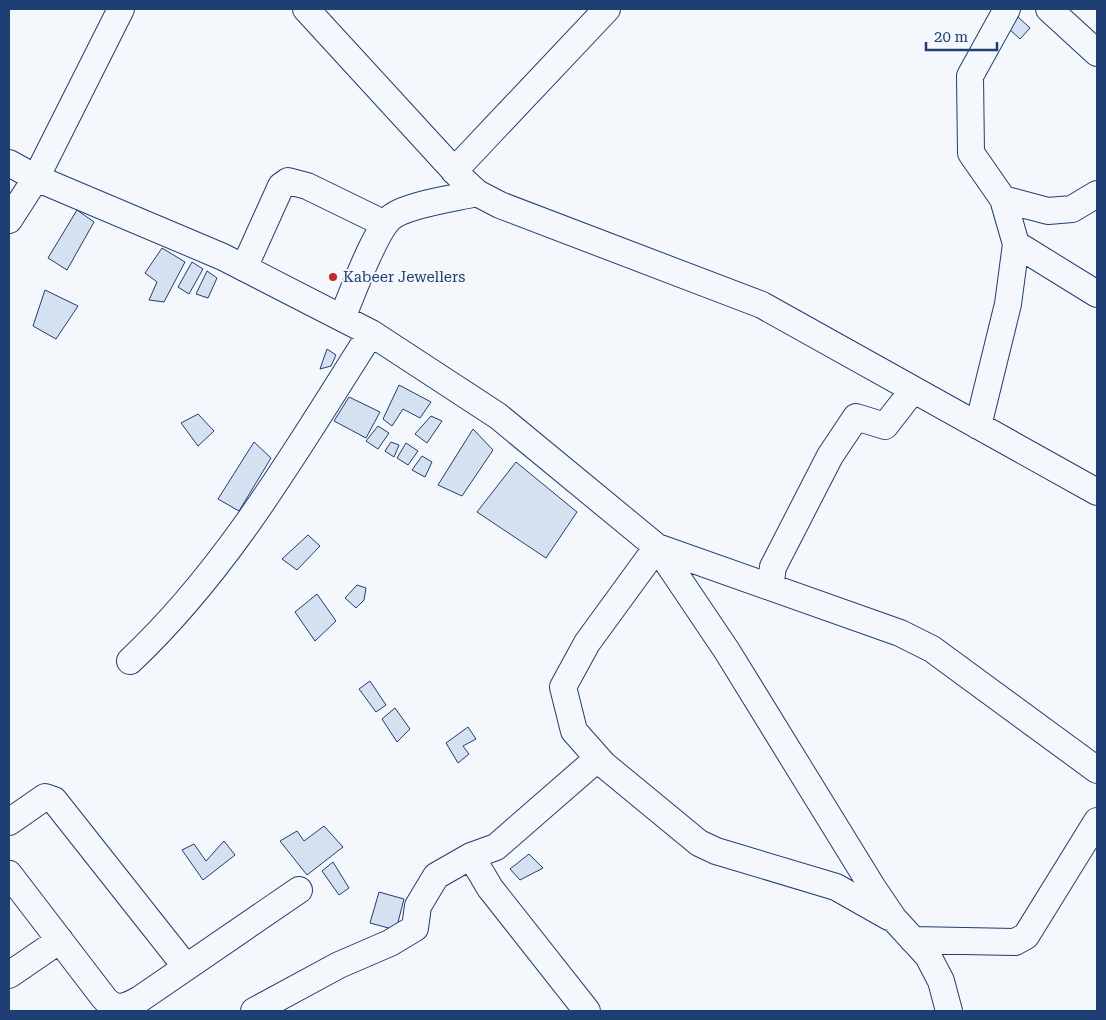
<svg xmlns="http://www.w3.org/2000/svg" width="1106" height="1020" viewBox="0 0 1106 1020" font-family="'Roboto Serif',serif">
	<rect width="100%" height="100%" fill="#f4f7fb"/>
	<path fill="#d5e0f0" stroke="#1d3f73" d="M1018,17L1030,28L1020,39L1008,28Z
		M77,210L94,222L67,270L48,258Z
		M162,248L185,262L164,302L149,300L157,282L145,273Z
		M192,262L203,269L189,294L178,287Z
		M207,271L217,278L208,298L196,294Z
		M45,290L78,306L56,339L33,326Z
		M327,349L336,355L331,366L320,369Z
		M399,385L431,402L420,418L403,409L392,426L383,419Z
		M349,397L380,412L366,438L334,421Z
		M198,414L214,431L198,446L181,423Z
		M431,416L442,421L427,443L415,434Z
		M378,426L389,433L378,449L366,441Z
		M473,429L493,450L462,496L438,485Z
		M254,442L271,458L239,511L218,499Z
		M391,442L399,445L394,457L385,451Z
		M406,443L418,451L408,465L397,458Z
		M422,456L432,462L425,477L412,470Z
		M516,462L577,512L546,558L477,512Z
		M308,535L320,546L297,570L282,559Z
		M357,585L366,588L364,600L356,608L345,598Z
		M317,594L336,621L315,641L295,612Z
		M370,681L386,705L376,712L359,689Z
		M395,708L410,729L397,742L382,719Z
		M468,727L476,739L463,746L469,754L458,763L446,743Z
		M324,826L343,847L307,875L280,841L297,831L304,841Z
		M224,841L235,855L203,880L182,850L194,844L206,861Z
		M529,854L543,868L520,880L510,869Z
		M333,862L349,888L339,895L322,871Z
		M379,892L404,899L396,930L370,923Z"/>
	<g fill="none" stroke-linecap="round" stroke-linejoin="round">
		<g stroke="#1d3f73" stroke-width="28">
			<path id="minor" d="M306,9L462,179L477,193L500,205L762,305L1097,492
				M1049,9L1097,53
				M9,163L36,178L223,257L371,333L498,416L657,547L727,651L873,888L894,919L928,956L941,981L949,1011
				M454,171L607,9
				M1003,199L1048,211L1072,209L1097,194
				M9,220L36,178L121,9
				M1016,244L1097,294
				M244,268L281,186L288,181L307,186L385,224
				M342,318C351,297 376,227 393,216C410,204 456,198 477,193
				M978,426L1008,304L1016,244L1003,199L971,153L970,76L1007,9
				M770,587L773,567L830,456L856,417L885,426L913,390
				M130,661C229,568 298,447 371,333
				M605,766L574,731L563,687L587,643L657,547L900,633L932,649L1097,770
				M9,822L45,797L54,800L186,967
				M471,856L490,888L587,1011
				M9,874L104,998C116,1012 126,1007 140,999L299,890
				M913,940L1015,942L1026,936L1097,821
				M9,975L60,940
				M254,1011L339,965L390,943L415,928L418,906L436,876L471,856L496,847L597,759L699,843L716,851L836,887L889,917"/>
		</g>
		<use href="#minor" stroke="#f4f7fb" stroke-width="26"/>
	</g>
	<circle fill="#c62828" stroke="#f4f7fb" stroke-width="2" cx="333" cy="277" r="5"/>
	<g text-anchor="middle" stroke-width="4" stroke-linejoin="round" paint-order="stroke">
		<g font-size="15" fill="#1d3f73" stroke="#f4f7fb" text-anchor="start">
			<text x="343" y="282">Kabeer Jewellers</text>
		</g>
	</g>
	<rect width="1106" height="1020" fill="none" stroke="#1d3f73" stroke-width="20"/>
	<path d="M926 42v8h71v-8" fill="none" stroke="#1d3f73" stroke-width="2.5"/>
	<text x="934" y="42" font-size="15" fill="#1d3f73" stroke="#f4f7fb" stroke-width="4" paint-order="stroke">20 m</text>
</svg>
